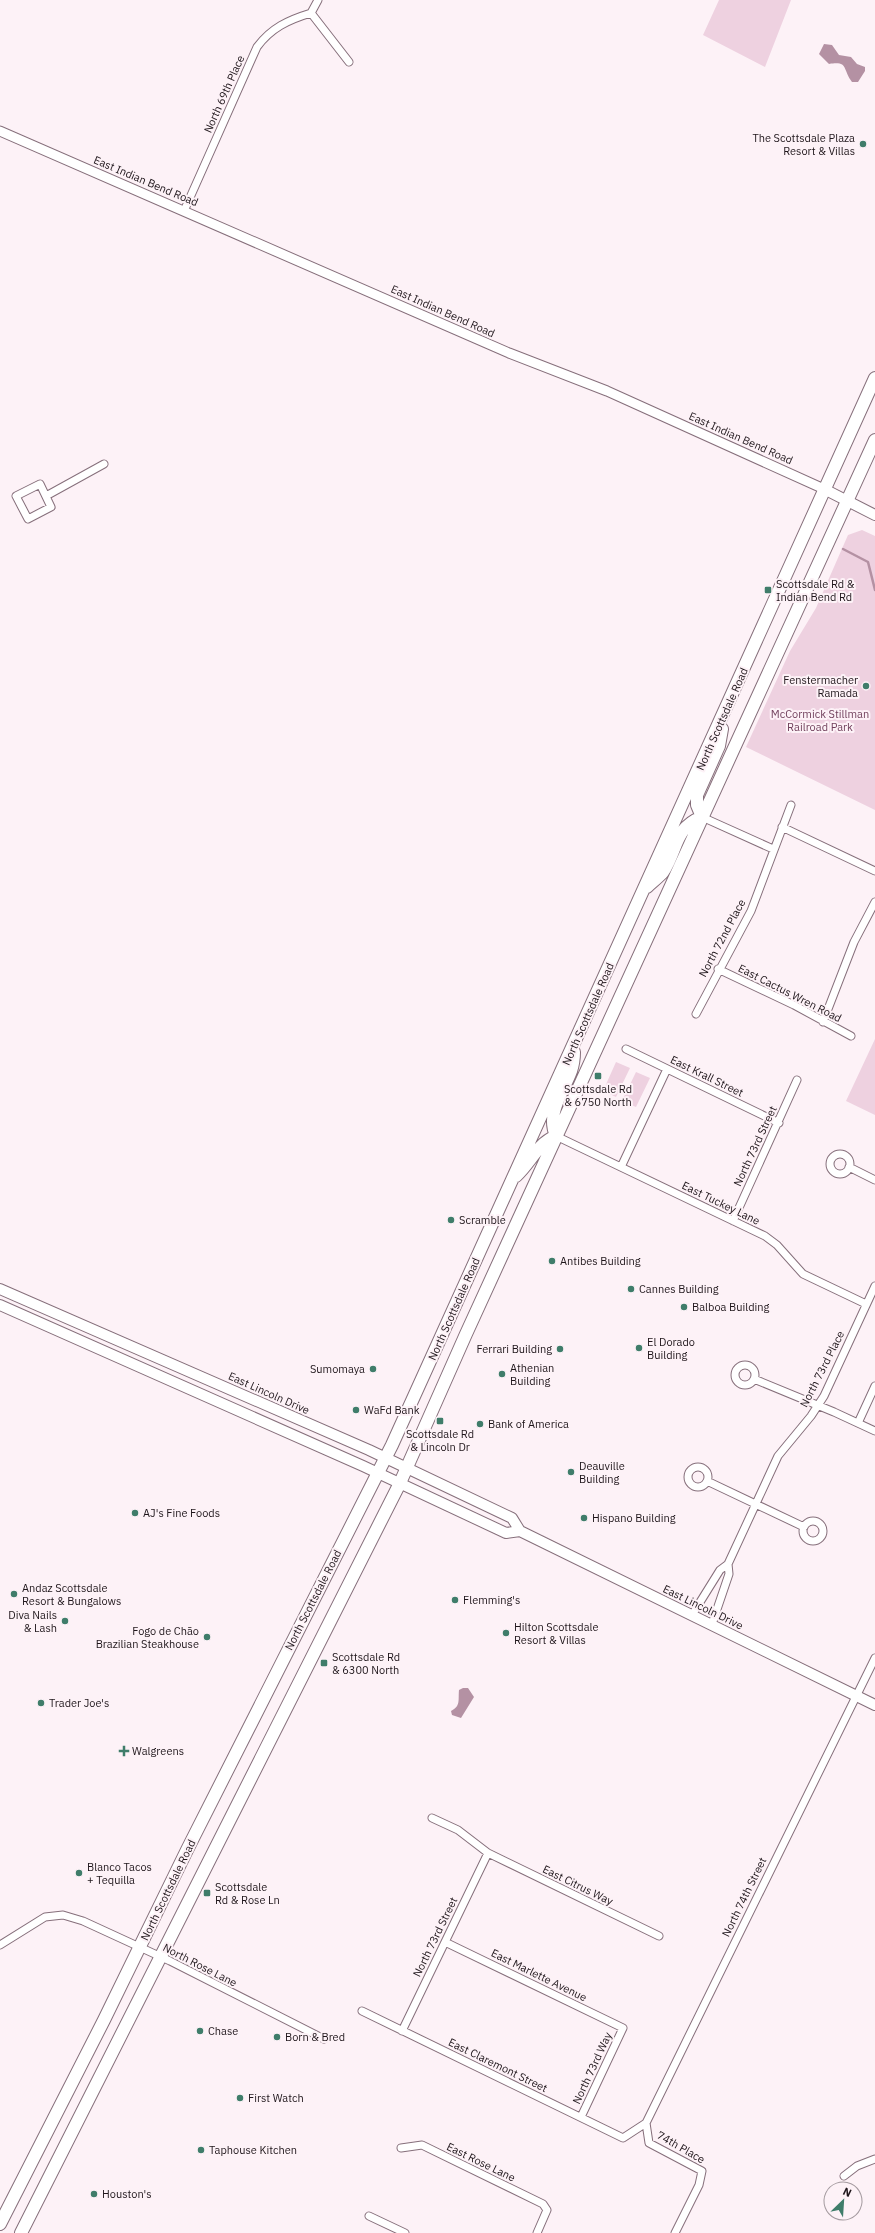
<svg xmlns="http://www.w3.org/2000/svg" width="875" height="2233" viewBox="0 0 875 2233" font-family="'IBM Plex Sans',sans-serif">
	<rect width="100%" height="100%" fill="#fdf2f7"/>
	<path fill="#eed1e0" d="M719,0H791L765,67L703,35Z
		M862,530L875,536V810L746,747L790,651L816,608L848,535Z
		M875,1039V1115L846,1101Z
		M616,1062L630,1068L616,1097L603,1091Z
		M636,1072L650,1078L636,1107L622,1101Z"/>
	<path fill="#b491a3" d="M824,44L832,45L839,55L851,57L857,64L865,67V71L858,82H852C842,69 849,61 829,64L819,54Z
		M463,1688H468L474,1697L461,1718L452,1715L451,1711C461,1706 458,1700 459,1690Z"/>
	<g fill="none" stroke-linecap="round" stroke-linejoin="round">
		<path stroke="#b491a3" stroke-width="2.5" d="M843,549L868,562L875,590"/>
		<g stroke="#866f7b" stroke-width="9">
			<path id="minor" d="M311,13L349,62
				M184,211L257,47C271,28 288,20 311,13L318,0
				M40,484L51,507L28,519L16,496Z
				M46,496L104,464
				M702,817L773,849
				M782,827L875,871
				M718,969L794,1005L851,1036
				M696,1014L751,911L791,805
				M823,1022L854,942L875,902
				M626,1049L779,1123
				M556,1136L765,1236L777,1245L803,1274L866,1304
				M830 1164a10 10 0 1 1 20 0a10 10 0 1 1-20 0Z
				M621,1167L667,1069
				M849,1167L875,1180
				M733,1221L797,1080
				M735 1375a10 10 0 1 1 20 0a10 10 0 1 1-20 0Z
				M754,1379L834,1412L875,1431
				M858,1423L875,1386
				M688 1477a10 10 0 1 1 20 0a10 10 0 1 1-20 0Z
				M707,1481L804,1527
				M803 1531a10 10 0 1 1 20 0a10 10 0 1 1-20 0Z
				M692,1615L720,1570L728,1564
				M712,1624L729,1574L728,1564L778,1456L811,1416L824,1396L875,1286
				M432,1818L458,1830L488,1853L659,1936
				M445,1942L623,2028L581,2117
				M0,1945L45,1917L63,1915L83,1921L170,1961L324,2039
				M362,2011L623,2138L646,2123L875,1658
				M402,2031L488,1853
				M646,2123L649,2143L702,2171L699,2185L675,2233
				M401,2148L422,2145L543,2204L547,2210L537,2233
				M844,2176L857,2166L875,2159
				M369,2216L405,2233"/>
		</g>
		<g stroke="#866f7b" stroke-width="11">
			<path id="tertiary" d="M0,131L509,353L607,391L824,489"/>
		</g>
		<g stroke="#866f7b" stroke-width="12">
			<path id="secondary" d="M824,489L875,515
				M0,1289L369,1450L512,1518L520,1531L875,1705
				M0,1305L363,1466L506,1533L520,1531"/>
		</g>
		<g stroke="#866f7b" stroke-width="14">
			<path id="primary" d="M702,817L697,805V795L719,746L722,729
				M647,887C652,882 659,877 663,872C678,849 674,828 702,817
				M556,1136C546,1112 563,1093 571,1071C573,1065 574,1058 574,1052
				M516,1176C532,1161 536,1145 556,1136
				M0,2224L104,2020L187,1850L392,1445L875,378
				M21,2233L400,1483L466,1334L875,440"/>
		</g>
		<use href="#minor" stroke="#fff" stroke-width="7"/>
		<use href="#tertiary" stroke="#fff" stroke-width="9"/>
		<use href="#secondary" stroke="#fff" stroke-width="10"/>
		<use href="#primary" stroke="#fff" stroke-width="12"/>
	</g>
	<g fill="#3f7d6a" stroke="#fdf2f7" stroke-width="1.5">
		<circle cx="863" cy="144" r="4"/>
		<rect x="764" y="586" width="8" height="8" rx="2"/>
		<circle cx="866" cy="686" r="4"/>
		<rect x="594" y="1072" width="8" height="8" rx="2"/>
		<circle cx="451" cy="1220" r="4"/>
		<circle cx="552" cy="1261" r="4"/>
		<circle cx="631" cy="1289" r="4"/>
		<circle cx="684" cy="1307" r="4"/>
		<circle cx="639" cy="1348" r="4"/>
		<circle cx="560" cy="1349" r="4"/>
		<circle cx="373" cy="1369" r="4"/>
		<circle cx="502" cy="1374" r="4"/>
		<circle cx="356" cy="1410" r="4"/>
		<rect x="436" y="1417" width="8" height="8" rx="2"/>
		<circle cx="480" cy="1424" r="4"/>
		<circle cx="571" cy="1472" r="4"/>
		<circle cx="135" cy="1513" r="4"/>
		<circle cx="584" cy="1518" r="4"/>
		<circle cx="14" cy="1594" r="4"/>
		<circle cx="455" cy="1600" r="4"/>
		<circle cx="65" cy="1621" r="4"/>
		<circle cx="506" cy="1633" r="4"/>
		<circle cx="207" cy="1637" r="4"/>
		<rect x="320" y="1659" width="8" height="8" rx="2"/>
		<circle cx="41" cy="1703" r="4"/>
		<path d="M122 1745h4v4h4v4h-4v4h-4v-4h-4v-4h4z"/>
		<circle cx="79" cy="1873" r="4"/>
		<rect x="203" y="1889" width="8" height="8" rx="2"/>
		<circle cx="200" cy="2031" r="4"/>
		<circle cx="277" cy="2037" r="4"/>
		<circle cx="240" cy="2098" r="4"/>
		<circle cx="201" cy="2150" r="4"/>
		<circle cx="94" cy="2194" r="4"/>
	</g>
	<g text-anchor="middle" stroke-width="4" stroke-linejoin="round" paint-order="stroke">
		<g font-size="11" fill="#1f161b" stroke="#fdf2f7">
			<text transform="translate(224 94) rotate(-66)" y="4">North 69th Place</text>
			<text transform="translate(146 181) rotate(23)" y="4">East Indian Bend Road</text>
			<text transform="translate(443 311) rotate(24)" y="4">East Indian Bend Road</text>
			<text transform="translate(741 438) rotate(24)" y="4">East Indian Bend Road</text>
			<text transform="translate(722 719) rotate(-66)" y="4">North Scottsdale Road</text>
			<text transform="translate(722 938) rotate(-62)" y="4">North 72nd Place</text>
			<text transform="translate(790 993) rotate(27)" y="4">East Cactus Wren Road</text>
			<text transform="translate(588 1014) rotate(-66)" y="4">North Scottsdale Road</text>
			<text transform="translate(707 1076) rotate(26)" y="4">East Krall Street</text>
			<text transform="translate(755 1146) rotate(-65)" y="4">North 73rd Street</text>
			<text transform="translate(721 1203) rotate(26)" y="4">East Tuckey Lane</text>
			<text transform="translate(454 1309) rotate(-66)" y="4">North Scottsdale Road</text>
			<text transform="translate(822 1369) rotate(-63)" y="4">North 73rd Place</text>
			<text transform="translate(269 1393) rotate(24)" y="4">East Lincoln Drive</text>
			<text transform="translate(313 1600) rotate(-63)" y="4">North Scottsdale Road</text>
			<text transform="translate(703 1607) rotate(26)" y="4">East Lincoln Drive</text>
			<text transform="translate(578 1885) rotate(26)" y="4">East Citrus Way</text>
			<text transform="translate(168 1890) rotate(-64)" y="4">North Scottsdale Road</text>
			<text transform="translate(744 1897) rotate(-64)" y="4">North 74th Street</text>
			<text transform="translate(435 1937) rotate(-64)" y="4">North 73rd Street</text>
			<text transform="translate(200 1965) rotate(27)" y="4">North Rose Lane</text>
			<text transform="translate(539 1975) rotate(26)" y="4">East Marlette Avenue</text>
			<text transform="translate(498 2065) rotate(26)" y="4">East Claremont Street</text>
			<text transform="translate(592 2068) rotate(-65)" y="4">North 73rd Way</text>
			<text transform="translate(681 2147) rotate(30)" y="4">74th Place</text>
			<text transform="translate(481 2162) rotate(26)" y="4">East Rose Lane</text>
		</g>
		<g font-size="11" fill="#1f161b" stroke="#fdf2f7" text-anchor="start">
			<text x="855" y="142" text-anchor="end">The Scottsdale Plaza<tspan x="855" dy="13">Resort &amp; Villas</tspan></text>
			<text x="776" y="588">Scottsdale Rd &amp;<tspan x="776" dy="13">Indian Bend Rd</tspan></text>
			<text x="858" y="684" text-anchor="end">Fenstermacher<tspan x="858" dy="13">Ramada</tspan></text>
			<text x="598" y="1093" text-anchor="middle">Scottsdale Rd<tspan x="598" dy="13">&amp; 6750 North</tspan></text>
			<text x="459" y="1224">Scramble</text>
			<text x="560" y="1265">Antibes Building</text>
			<text x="639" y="1293">Cannes Building</text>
			<text x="692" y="1311">Balboa Building</text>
			<text x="647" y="1346">El Dorado<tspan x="647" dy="13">Building</tspan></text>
			<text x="552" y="1353" text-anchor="end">Ferrari Building</text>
			<text x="510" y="1372">Athenian<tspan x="510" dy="13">Building</tspan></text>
			<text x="365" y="1373" text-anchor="end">Sumomaya</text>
			<text x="364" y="1414">WaFd Bank</text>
			<text x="488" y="1428">Bank of America</text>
			<text x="440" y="1438" text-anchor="middle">Scottsdale Rd<tspan x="440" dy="13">&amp; Lincoln Dr</tspan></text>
			<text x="579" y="1470">Deauville<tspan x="579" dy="13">Building</tspan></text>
			<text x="143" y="1517">AJ's Fine Foods</text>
			<text x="592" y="1522">Hispano Building</text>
			<text x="22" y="1592">Andaz Scottsdale<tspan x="22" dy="13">Resort &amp; Bungalows</tspan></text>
			<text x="463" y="1604">Flemming's</text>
			<text x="57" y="1619" text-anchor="end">Diva Nails<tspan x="57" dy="13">&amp; Lash</tspan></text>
			<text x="514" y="1631">Hilton Scottsdale<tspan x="514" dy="13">Resort &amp; Villas</tspan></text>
			<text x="199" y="1635" text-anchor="end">Fogo de Chão<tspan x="199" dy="13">Brazilian Steakhouse</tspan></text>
			<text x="332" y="1661">Scottsdale Rd<tspan x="332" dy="13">&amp; 6300 North</tspan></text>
			<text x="49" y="1707">Trader Joe's</text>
			<text x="132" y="1755">Walgreens</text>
			<text x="87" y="1871">Blanco Tacos<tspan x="87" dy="13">+ Tequilla</tspan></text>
			<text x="215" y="1891">Scottsdale<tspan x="215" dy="13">Rd &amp; Rose Ln</tspan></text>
			<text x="208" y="2035">Chase</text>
			<text x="285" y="2041">Born &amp; Bred</text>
			<text x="248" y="2102">First Watch</text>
			<text x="209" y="2154">Taphouse Kitchen</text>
			<text x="102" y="2198">Houston's</text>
		</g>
		<g font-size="11" fill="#703f5b" stroke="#fdf2f7">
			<text x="820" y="718">McCormick Stillman<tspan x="820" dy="13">Railroad Park</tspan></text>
		</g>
	</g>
	<g transform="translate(843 2201) rotate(25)"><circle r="19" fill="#fdf2f7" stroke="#a49a9f"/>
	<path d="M0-3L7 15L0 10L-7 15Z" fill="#3f7d6a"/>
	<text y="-6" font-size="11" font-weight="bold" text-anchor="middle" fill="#1f161b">N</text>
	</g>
</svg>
